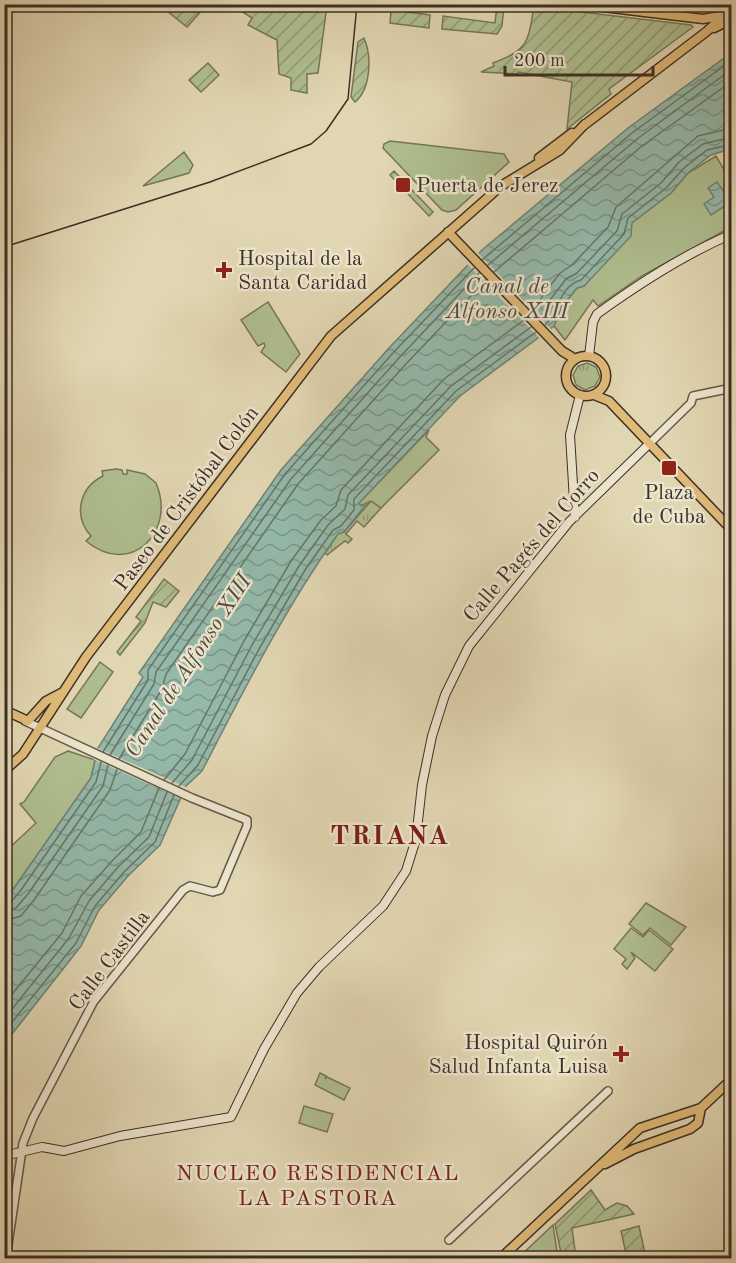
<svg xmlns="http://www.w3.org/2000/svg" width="736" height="1263" viewBox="0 0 736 1263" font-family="'Old Standard TT',serif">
	<defs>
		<pattern id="grass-tufts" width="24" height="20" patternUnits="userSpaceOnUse" patternTransform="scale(1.5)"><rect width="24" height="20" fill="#afbe8f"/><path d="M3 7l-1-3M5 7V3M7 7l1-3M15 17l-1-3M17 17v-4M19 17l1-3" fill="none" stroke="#909b75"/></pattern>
		<pattern id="garden-furrows" width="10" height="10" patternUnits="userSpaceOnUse" patternTransform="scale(1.5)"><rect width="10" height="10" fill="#afbe8f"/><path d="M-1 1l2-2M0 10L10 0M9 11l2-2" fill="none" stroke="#909b75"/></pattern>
		<pattern id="water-waves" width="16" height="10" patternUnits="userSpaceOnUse" patternTransform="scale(1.5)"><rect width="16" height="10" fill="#94b9aa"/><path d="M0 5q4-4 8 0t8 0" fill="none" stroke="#7a978a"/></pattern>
	</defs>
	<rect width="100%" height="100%" fill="#e1d6b2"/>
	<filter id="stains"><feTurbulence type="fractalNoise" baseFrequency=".00333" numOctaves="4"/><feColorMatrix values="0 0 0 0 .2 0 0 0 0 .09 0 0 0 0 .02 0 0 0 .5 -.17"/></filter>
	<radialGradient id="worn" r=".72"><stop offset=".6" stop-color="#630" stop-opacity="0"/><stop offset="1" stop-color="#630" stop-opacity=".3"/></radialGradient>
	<path fill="url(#grass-tufts)" stroke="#76765a" stroke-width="1.5" d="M587,363L596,367L600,377L595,386L585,390L576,385L573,375L578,366Z
		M371,501L381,508L364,527L357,521L346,534L352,539L348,543L345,541L327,555L325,553L338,533L344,532Z"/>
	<path fill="#afbe8f" stroke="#76765a" stroke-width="1.5" d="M390,141L504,154L509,162L456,210L448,212L442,210L383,148L384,144Z
		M184,152L193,165L189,173L143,186Z
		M716,156L731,182V227L642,276L598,306L593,300L565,340L554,326L561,308L577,288L584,286L631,223L671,193L688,173Z
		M394,171L433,212L429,216L390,175Z
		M268,302L300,354L286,372L261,352L265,346L264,343L258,346L241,320Z
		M429,430L426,437L439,450L381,508L371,501L360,506L358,504Z
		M116,469L122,470L123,474H127V470L145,474L156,483C177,532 130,578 86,541L91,536C73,516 79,488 103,476L102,471Z
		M100,662L113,672L81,718L67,709Z
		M68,751L95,760L91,778L5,901V852L36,823L20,804L24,802L55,757Z
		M646,903L686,927L671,945L650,928L643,935L629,924Z
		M631,928L643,937L649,930L673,949L655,971L631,952L635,958L627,969L622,964L626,959L614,949Z
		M320,1073L326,1076L325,1079L327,1077L350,1088L344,1100L315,1085Z
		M304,1106L333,1114L327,1132L299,1123Z
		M553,1225L558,1258H518Z"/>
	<path fill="url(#garden-furrows)" stroke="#76765a" stroke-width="1.5" d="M173,5H198L203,9L187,27L167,11Z
		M232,5H327L318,73L307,74V93L291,90V78L279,74L277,40L248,25L252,18Z
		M497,5H504L502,26L497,34L442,29L443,16L495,23Z
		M539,7L691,25L693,27L609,89L611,94L567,129L572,82L518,72V74L481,72L494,66L493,63C524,51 528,46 533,12Z
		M391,10L430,15L429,28L390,23Z
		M364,38C372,56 371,89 355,102L351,97L358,42Z
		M208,63L219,75L201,92L189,80Z
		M164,579L179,591L166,607L153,602L145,623L120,655L117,652L141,621L136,617Z
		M591,1190L605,1210L617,1203L627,1206L634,1214L572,1228L576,1258H562L555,1224Z
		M639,1226L646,1258H627L621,1231Z"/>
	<path fill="url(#water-waves)" stroke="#718274" stroke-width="1.5" d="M731,53V149L711,155L688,173L671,193L632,223L631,236L584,286L577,288L561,308L554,326L460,396L359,503L361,506L367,503L344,532L338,534C285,608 244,690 202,771L186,786L160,845L128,876L99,910L81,946L5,1043V901L91,778L98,748L143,677L139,673L281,470L388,349L482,250L628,128Z
		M717,182L731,202L711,215L704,204L714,197L708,188Z"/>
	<path fill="#e1d6b2" d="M479,251V254L553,331L541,340L466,263Z
		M95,747L188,788L182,799L93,759Z"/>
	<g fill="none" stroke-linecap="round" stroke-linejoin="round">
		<path stroke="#687467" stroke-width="1.5" d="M482,260L632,133L732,60
			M488,265L637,139L732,69
			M494,272L642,146L732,81
			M534,313L543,295L560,273L572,265L608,227L616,207L698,136L732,128
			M540,320L550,300L566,279L577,273L617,231L622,214L661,183L679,162L703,144L732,137
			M545,325C559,312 559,286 581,280L624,234L628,218L666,188L684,168L707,150L732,144
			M103,752L148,680V670L285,474L393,353L474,268
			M110,755L154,684L156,672L291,479L398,359L479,273
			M119,759L162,689L166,674L298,484L405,365L486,280
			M164,780L185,754L244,641L291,561L321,520L336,506L341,490L444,379L524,320
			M172,783L192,760L252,645L299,566L328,525L345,509L348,495L451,386L531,327
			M179,786L198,765L259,649L305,570L333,530L341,526L354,510V499L456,391L536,332
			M4,904L11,902L21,890L96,782L101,762
			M4,912L15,909L28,894L103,786L108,765
			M4,921L21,916L34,900L110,790L117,769
			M4,1004L62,933L81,896L112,861L141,832L159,788
			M4,1019L69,938L89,901L118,867L149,837L167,792
			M4,1032L76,943L95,906L124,872L155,842L174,795"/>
		<g stroke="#655948" stroke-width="10">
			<path id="tertiary" d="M649,444L691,403L693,396L732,388
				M449,1240L608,1091
				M6,1258L23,1143L33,1118L94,1001L183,890L190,886L213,892L220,890L247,826V820L192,798L25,721"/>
		</g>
		<g stroke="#3c2f24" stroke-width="10">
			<path id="secondary" d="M589,356L593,322L597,314C640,283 683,255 732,234
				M575,517L570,435L580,395
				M4,1156L42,1147L64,1151L120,1136L231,1117L264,1049L297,993L319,967L383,906L406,871L416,839L422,785L432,736L445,695L469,646L569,522L649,444"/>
		</g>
		<g stroke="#3c2f24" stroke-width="11">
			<path id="primary" d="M578,4L703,19L720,16
				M714,28L732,19
				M583,126L706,32L732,9
				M539,158L572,133
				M448,232L562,351L575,359
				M566 376a20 20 0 1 1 40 0a20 20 0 1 1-40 0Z
				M594,395L609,401L732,530
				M4,710L28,721L46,701L63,692
				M4,771L23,754L86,657L331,336L501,186L560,150L585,124
				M605,1164L634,1149L690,1129L698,1123L701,1108
				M501,1258L640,1128L701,1108L732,1079"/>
		</g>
		<use href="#tertiary" stroke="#ece4cd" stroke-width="7"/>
		<use href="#secondary" stroke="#ece4cd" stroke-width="8"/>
		<use href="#primary" stroke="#e0bb79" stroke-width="8"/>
		<path stroke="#3c2f24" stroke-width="1.5" d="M4,247L210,182L311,144L326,131L348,99L357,4"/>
	</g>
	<g fill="#8f2418" stroke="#ece4cd" stroke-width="2">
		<rect x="395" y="177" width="16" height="16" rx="3"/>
		<path d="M221 261h6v6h6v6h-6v6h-6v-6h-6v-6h6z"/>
		<rect x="661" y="460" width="16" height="16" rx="3"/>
		<path d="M618 1045h6v6h6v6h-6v6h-6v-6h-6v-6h6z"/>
	</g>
	<g text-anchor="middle" stroke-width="5" stroke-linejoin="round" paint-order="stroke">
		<g font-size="21" fill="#3c2f24" stroke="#ece4cd" text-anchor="start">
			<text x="416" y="192">Puerta de Jerez</text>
			<text x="238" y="265">Hospital de la<tspan x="238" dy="24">Santa Caridad</tspan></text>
			<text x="669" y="499" text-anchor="middle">Plaza<tspan x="669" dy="24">de Cuba</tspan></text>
			<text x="608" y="1049" text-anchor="end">Hospital Quirón<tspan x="608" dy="24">Salud Infanta Luisa</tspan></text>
		</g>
		<g font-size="21" fill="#3c2f24" stroke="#ece4cd">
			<text transform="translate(186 498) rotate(-53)" y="7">Paseo de Cristóbal Colón</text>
			<text transform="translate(531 545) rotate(-49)" y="7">Calle Pagés del Corro</text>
			<text transform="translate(109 960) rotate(-53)" y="7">Calle Castilla</text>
		</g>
		<g font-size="22" font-style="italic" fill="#4e4b3f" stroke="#ece4cd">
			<text x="507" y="293">Canal de<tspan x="507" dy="25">Alfonso XIII</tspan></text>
			<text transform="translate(187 665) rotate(-57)" y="8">Canal de Alfonso XIII</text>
		</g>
		<g font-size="22" letter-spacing="1.5" fill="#7a1f14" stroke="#ece4cd">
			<text x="318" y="1180">NUCLEO RESIDENCIAL<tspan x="318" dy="25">LA PASTORA</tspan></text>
		</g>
		<g font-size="27" font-weight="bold" letter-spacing="1.5" fill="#7a1f14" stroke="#ece4cd">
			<text x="390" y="844">TRIANA</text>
		</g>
	</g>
	<rect width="736" height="1263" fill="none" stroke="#e1d6b2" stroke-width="24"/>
	<rect x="6" y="6" width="724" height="1251" fill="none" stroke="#3c2f24" stroke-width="3"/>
	<rect x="12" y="12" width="712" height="1239" fill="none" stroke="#3c2f24" stroke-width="1.5"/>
	<path d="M505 66v9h148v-9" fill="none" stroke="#3c2f24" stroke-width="3"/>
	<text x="514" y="66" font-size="18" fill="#3c2f24" stroke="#ece4cd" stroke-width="4.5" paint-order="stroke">200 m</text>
	<rect width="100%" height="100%" filter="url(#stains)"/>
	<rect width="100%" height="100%" fill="url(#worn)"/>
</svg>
